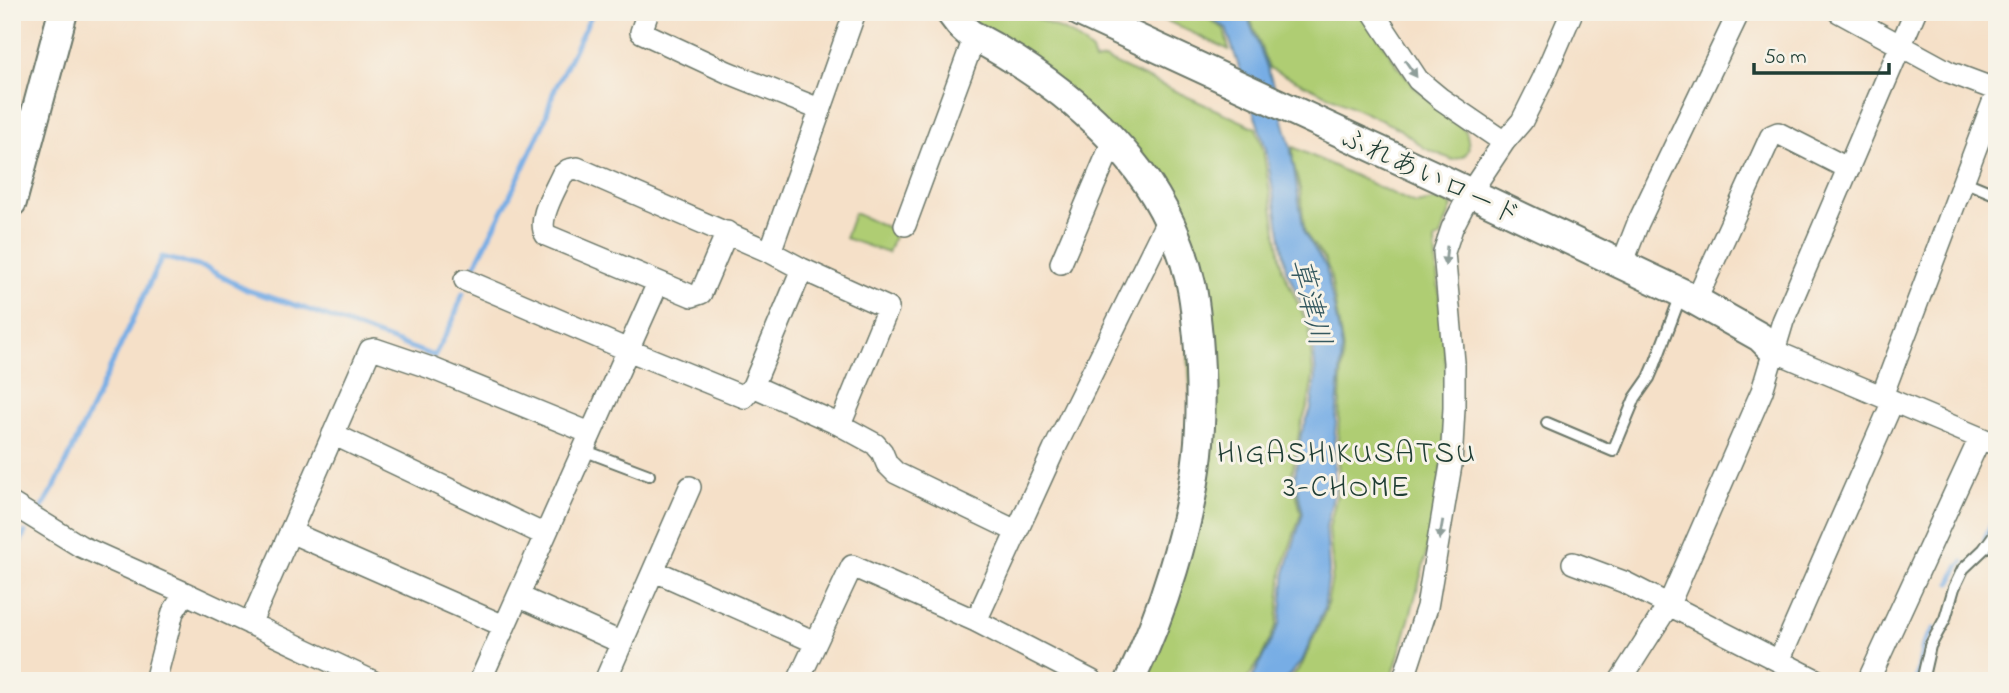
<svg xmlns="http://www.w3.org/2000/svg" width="2009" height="693" viewBox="0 0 2009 693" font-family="'Indie Flower','Klee One',sans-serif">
	<rect width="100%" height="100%" fill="#f7f3e8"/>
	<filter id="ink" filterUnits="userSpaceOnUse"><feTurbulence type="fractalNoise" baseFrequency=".0143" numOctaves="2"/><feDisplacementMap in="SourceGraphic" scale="14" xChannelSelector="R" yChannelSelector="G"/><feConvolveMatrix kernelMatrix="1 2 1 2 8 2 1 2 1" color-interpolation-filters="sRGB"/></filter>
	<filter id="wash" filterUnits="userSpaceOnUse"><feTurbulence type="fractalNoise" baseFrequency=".00686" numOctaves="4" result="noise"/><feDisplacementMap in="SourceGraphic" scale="28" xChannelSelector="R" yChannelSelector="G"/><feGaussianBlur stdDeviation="1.57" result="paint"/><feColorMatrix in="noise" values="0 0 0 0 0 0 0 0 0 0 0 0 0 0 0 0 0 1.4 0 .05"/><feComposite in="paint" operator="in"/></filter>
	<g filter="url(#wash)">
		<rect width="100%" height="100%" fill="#f5e0c8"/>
		<path fill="#afcd73" stroke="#678554" stroke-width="2" d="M964,12H1023L1071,34L1092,51L1095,61L1105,59L1256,128L1263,149L1282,269L1309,327L1313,377L1308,405L1300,427L1292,475L1301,513L1282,571L1277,624L1260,660L1246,681H1151L1145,677L1198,516L1180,218Z
			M1148,12H1198L1224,29L1229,50Z
			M1245,12H1363L1397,65L1417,89L1466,131C1470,147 1472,156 1453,160L1424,148L1400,129L1269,68L1251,21Z
			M1293,147L1415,204L1438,200L1447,202L1452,207L1440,237L1435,240C1437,290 1446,339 1447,389C1447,490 1420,586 1391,681H1288L1302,665L1326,610L1333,572L1329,528L1340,482L1337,455L1343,349L1330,272L1325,260L1305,233L1300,189L1293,161Z
			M854,213L889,228L891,225L897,228L888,253L845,238Z"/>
		<path fill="#77ade5" stroke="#4b758c" stroke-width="2" d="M1202,12H1242L1249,21L1271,78L1290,145L1304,233L1326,267L1342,349L1333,455L1335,487L1326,527L1329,572L1324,609L1302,661L1284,681H1251L1280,623L1285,573L1303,513L1295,478L1301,434L1311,409L1316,378L1312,325L1286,269L1266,149L1226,28Z"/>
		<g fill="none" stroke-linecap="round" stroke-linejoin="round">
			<path stroke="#77ade5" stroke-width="5" d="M474,267L507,202L544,123L553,93L593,12
				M39,513L56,484L162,257L206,268L247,290L301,307L434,356L452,323L463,293
				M1984,540L1995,515L1997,500
				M12,562L25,532
				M1951,583L1958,567L1963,562
				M1916,681L1923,644L1934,629"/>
		</g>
	</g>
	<g filter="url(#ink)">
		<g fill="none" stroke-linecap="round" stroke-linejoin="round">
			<g stroke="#6a7668" stroke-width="14">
				<path id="service" d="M1963,181L1997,195
					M1547,423L1613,451L1635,398L1649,378L1655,364L1681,295
					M583,450L649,475
					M1922,681L1930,646L1945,619L1954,588L1963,569L1984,549L1994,535L1997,527"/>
			</g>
			<g stroke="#6a7668" stroke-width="24">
				<path id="minor" d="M648,12L641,32L727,72L819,109
					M1373,12L1418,80L1441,99L1504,142
					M1839,12L1949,72L1997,90
					M905,225L975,36
					M727,232L701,293L692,296L546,235C536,220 555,191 562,175L568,170L577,168L770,252
					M1061,263L1113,141
					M1622,264L1638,223L1739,12
					M465,280L628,350L744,397L753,386L840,425L875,444L882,452L887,464L896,473L1016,531
					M1696,300L1771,136L1778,133L1849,169
					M1774,351L1997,445
					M753,386L802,269
					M1882,396L1997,92
					M840,425L888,308L802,269L770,252L855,12
					M333,434L545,535
					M12,504L80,546L185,593L372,681
					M290,532L504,626
					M1573,563L1624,582L1818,681
					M655,571L815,642
					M518,596L622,643
					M976,621L1054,450L1168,219
					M250,624L370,350L375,349L431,368L590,433
					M1779,661L1893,401
					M155,681L173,612L185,593
					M480,681L658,283
					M605,681L690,487
					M798,681L852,566L976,621L1092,681
					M1403,681L1427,607L1451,465L1454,408V362L1444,252L1452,228L1470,193L1504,142L1522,121L1543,79L1572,12
					M1620,681L1669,604L1762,391L1783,321L1915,12
					M1868,681L1980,438"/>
			</g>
			<g stroke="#6a7668" stroke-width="32">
				<path id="tertiary" d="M950,12L960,25L970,34C1033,67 1095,113 1138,170C1163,203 1182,244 1191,284C1195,301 1196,319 1198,337C1201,375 1202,415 1198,453C1190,527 1162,614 1130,681
					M1080,12L1437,177L1682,293L1760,337L1774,351
					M12,202L63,12"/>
			</g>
			<use href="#service" stroke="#fff" stroke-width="10"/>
			<use href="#minor" stroke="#fff" stroke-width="21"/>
			<use href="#tertiary" stroke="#fff" stroke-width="28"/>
		</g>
		<defs><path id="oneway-solid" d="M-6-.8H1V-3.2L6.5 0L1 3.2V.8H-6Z" transform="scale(1.75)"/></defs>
		<g fill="#8f9e9a">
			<use href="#oneway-solid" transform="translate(1411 69) rotate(55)"/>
			<use href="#oneway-solid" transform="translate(1446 256) rotate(95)"/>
			<use href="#oneway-solid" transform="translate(1441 530) rotate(100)"/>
		</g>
	</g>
	<g text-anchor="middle" stroke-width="6" stroke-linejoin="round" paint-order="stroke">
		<g font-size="28" fill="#1f3d34" stroke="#f7f3e8">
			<text transform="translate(1431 175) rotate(25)" y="10">ふれあいロード</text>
		</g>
		<g font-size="30" font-style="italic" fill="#355960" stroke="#f7f3e8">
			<text transform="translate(1311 302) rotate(76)" y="10">草津川</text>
		</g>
		<g font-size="30" letter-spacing="2" fill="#1f3d34" stroke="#f7f3e8">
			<text x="1347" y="462">HIGASHIKUSATSU<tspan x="1347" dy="34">3-CHOME</tspan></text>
		</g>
	</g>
	<rect width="2009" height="693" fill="none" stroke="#f7f3e8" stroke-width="42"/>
	<path d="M1754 63v10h135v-10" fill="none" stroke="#1f3d34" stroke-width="3.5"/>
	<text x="1764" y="63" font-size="21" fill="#1f3d34" stroke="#f7f3e8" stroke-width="5" paint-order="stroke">50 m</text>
</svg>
